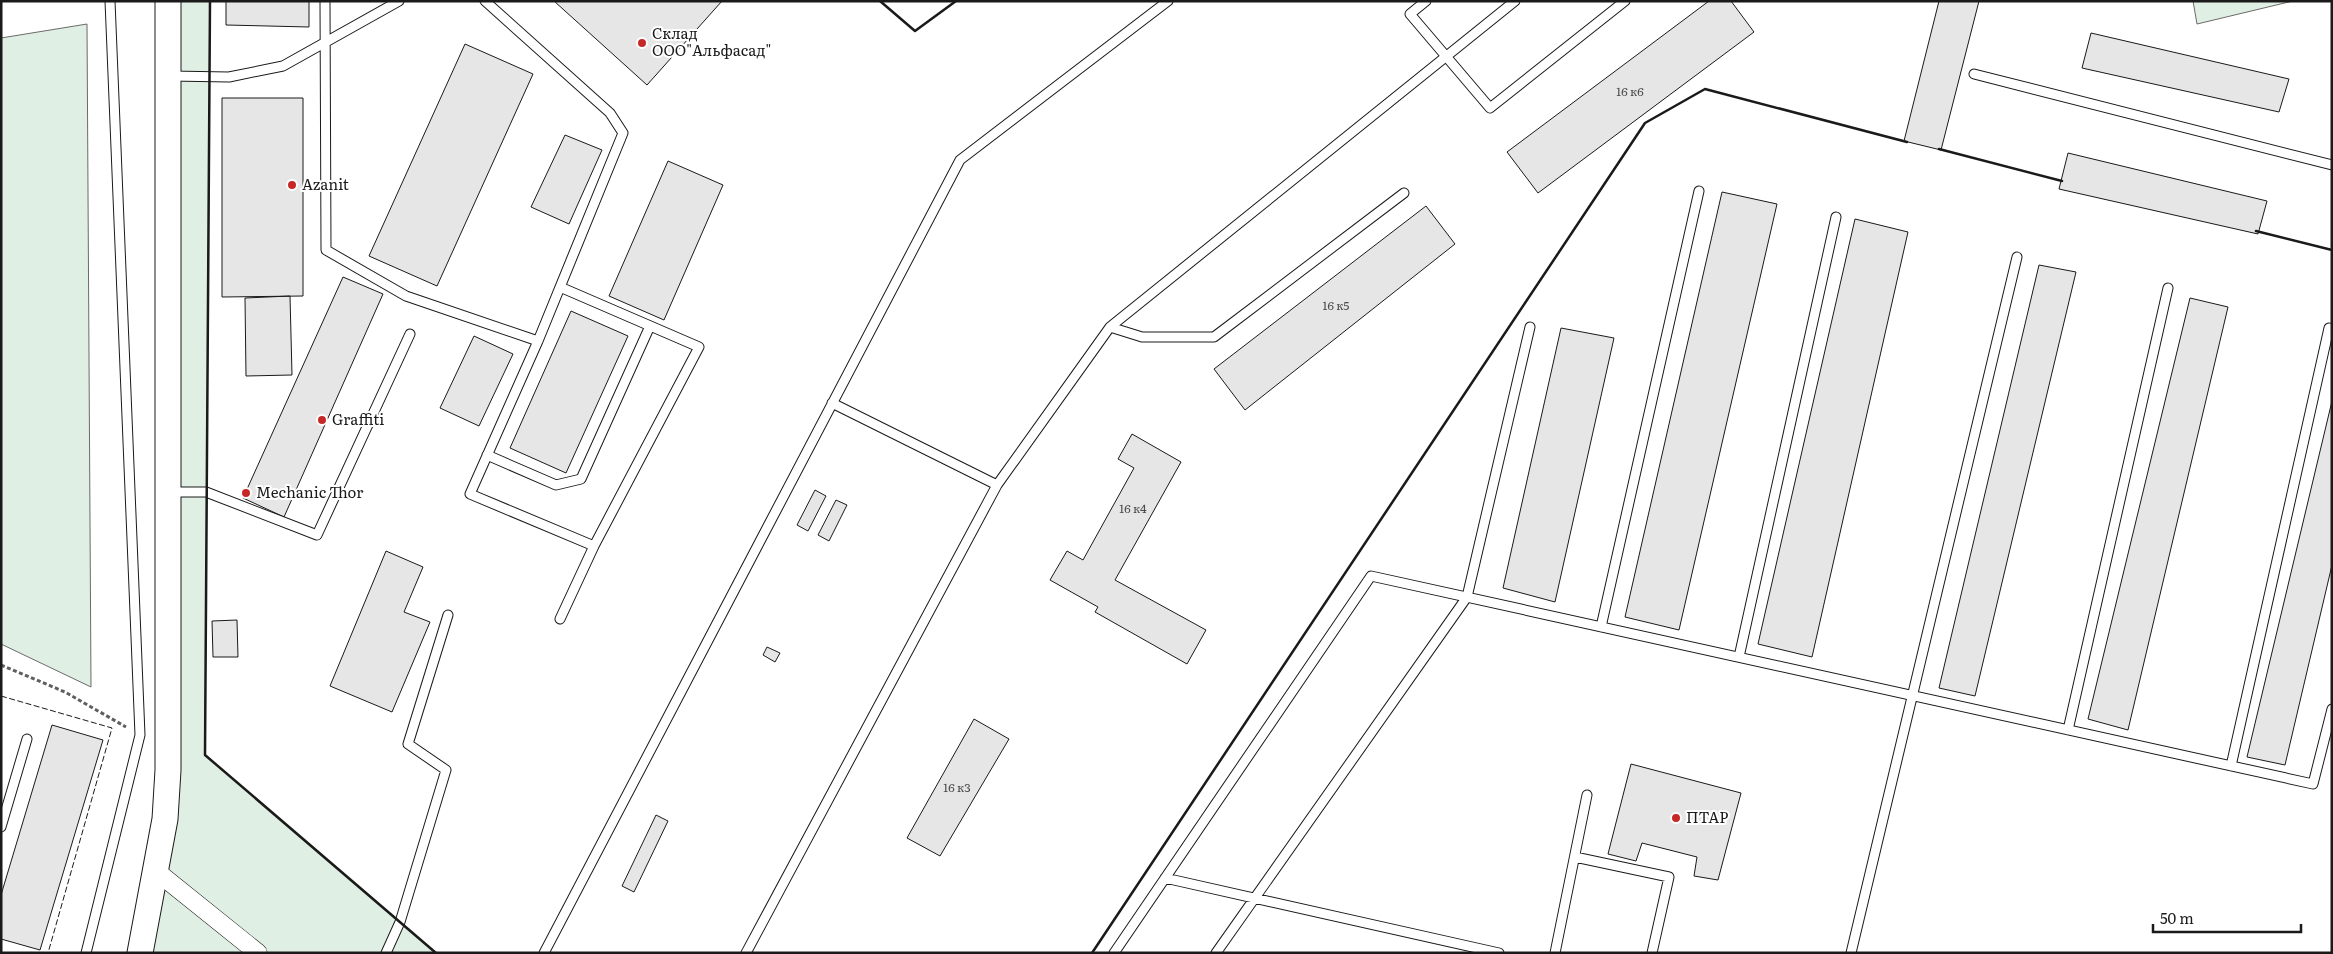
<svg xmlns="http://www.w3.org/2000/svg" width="2333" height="954" viewBox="0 0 2333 954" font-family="Literata,serif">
	<rect width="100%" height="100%" fill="#fff"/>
	<path fill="#e0efe3" stroke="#6a6a6a" d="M168,1H210L205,755L436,953H140L165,819Z
		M2193,1H2293L2197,24Z
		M87,24L91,687L1,644V38Z"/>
	<path fill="#e6e6e6" stroke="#1a1a1a" d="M226,1H309V27L226,25Z
		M554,1H722L647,85Z
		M1709,1H1731L1754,32L1538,193L1507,152Z
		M1939,1H1979L1941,150L1904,141Z
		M2091,33L2289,79L2279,112L2082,68Z
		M465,44L533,74L437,286L369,256Z
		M222,98H303V296L222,297Z
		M565,135L602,150L569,224L531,207Z
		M2068,153L2267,201L2258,234L2059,189Z
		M668,161L723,185L664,320L609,296Z
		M1722,192L1777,204L1679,630L1625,617Z
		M1426,206L1455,244L1245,410L1214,369Z
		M1855,219L1908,232L1812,657L1758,644Z
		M2039,265L2076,272L1975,696L1939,688Z
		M343,277L383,294L284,517L243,498Z
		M290,296L292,375L246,376L245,298Z
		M2190,298L2228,307L2128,730L2088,719Z
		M571,311L628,336L566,473L510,448Z
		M1561,328L1614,338L1555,602L1503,588Z
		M474,336L513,354L479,426L440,408Z
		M2332,401V565L2285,765L2247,757Z
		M1132,434L1181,462L1115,580L1206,630L1187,664L1095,612L1098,607L1050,580L1067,551L1083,560L1134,468L1118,459Z
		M815,490L826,496L808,531L797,525Z
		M836,500L847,505L829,541L818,535Z
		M386,551L423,567L404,612L430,622L392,712L330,686Z
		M237,620L238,657H213L212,621Z
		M767,647L780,653L775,662L763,655Z
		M974,719L1009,739L940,856L907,838Z
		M52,725L103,740L40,950L1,939V895Z
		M1631,764L1741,793L1718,880L1694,876L1697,857L1642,843L1636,861L1608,854Z
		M656,815L668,821L634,892L622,886Z"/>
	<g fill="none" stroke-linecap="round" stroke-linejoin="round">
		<g stroke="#1a1a1a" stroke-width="11">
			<path id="lane" d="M325,1L326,250L406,296L538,341L623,133L610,113L485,1
				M1426,1L1410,14L1490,108L1625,1
				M1974,74L2332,165
				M170,76L229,77L283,66L399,1
				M560,287L699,347L594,546L560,619
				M1110,327L1142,337H1214L1404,193
				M538,341L470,494L594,546
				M832,403L997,485
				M487,455L556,485L581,479L650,326
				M168,492H206L317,535L410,334
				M1601,627L1699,191
				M1739,657L1836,217
				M2068,730L2168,288
				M2231,766L2329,328
				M1,827L27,739
				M1575,857L1669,877L1652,953
				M1165,878L1499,953
				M86,953L140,735L110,1
				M386,953L400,922L446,770L408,744L448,615
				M544,953L960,160L1168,1
				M746,953L997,485L1110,327L1515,1
				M1114,953L1371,576L2313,784L2332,709
				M1216,953L1467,597L1530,327
				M1555,953L1587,795
				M1851,953L2017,257"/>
		</g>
		<g stroke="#1a1a1a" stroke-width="19">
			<path id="street" d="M156,871L258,953"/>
		</g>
		<g stroke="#1a1a1a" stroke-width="27">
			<path id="secondary" d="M140,953L165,819L168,770V1"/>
		</g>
		<path stroke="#5f5f5f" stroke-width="3" stroke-dasharray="4 2.5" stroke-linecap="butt" d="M1,665L65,692L126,727"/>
		<use href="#lane" stroke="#fff" stroke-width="9"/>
		<use href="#street" stroke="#fff" stroke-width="18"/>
		<use href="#secondary" stroke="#fff" stroke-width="25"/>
		<path stroke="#1a1a1a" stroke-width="1" stroke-dasharray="6 2.5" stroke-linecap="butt" d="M1,696L112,728L48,953"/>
		<path stroke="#1a1a1a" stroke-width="2.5" d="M210,1L205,755L436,953
			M880,1L915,31L956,1
			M1939,149L2062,181
			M2256,231L2332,250
			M1092,953L1645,123L1705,89L1907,142"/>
	</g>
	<g fill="#c62828" stroke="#fff" stroke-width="2">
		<circle cx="642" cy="43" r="5"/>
		<circle cx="292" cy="185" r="5"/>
		<circle cx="322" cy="420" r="5"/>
		<circle cx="246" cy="493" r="5"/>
		<circle cx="1676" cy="818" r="5"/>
	</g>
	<g text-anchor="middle" stroke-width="4" stroke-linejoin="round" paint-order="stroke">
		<g font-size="12" fill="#4d4d4d">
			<text x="1630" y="96">16 к6</text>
			<text x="1336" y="310">16 к5</text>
			<text x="1133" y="513">16 к4</text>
			<text x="957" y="792">16 к3</text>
		</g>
		<g font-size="15" fill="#1a1a1a" stroke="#fff" text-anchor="start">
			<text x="652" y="39">Склад<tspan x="652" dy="17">ООО"Альфасад"</tspan></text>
			<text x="302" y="190">Azanit</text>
			<text x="332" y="425">Graffiti</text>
			<text x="256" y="498">Mechanic Thor</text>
			<text x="1686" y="823">ПТАР</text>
		</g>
	</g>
	<rect width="2333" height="954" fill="none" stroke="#1a1a1a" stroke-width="5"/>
	<path d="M2153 924v8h148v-8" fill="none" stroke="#1a1a1a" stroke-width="2.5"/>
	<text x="2160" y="924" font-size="15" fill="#1a1a1a" stroke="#ffffff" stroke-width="4" paint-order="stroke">50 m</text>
</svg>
